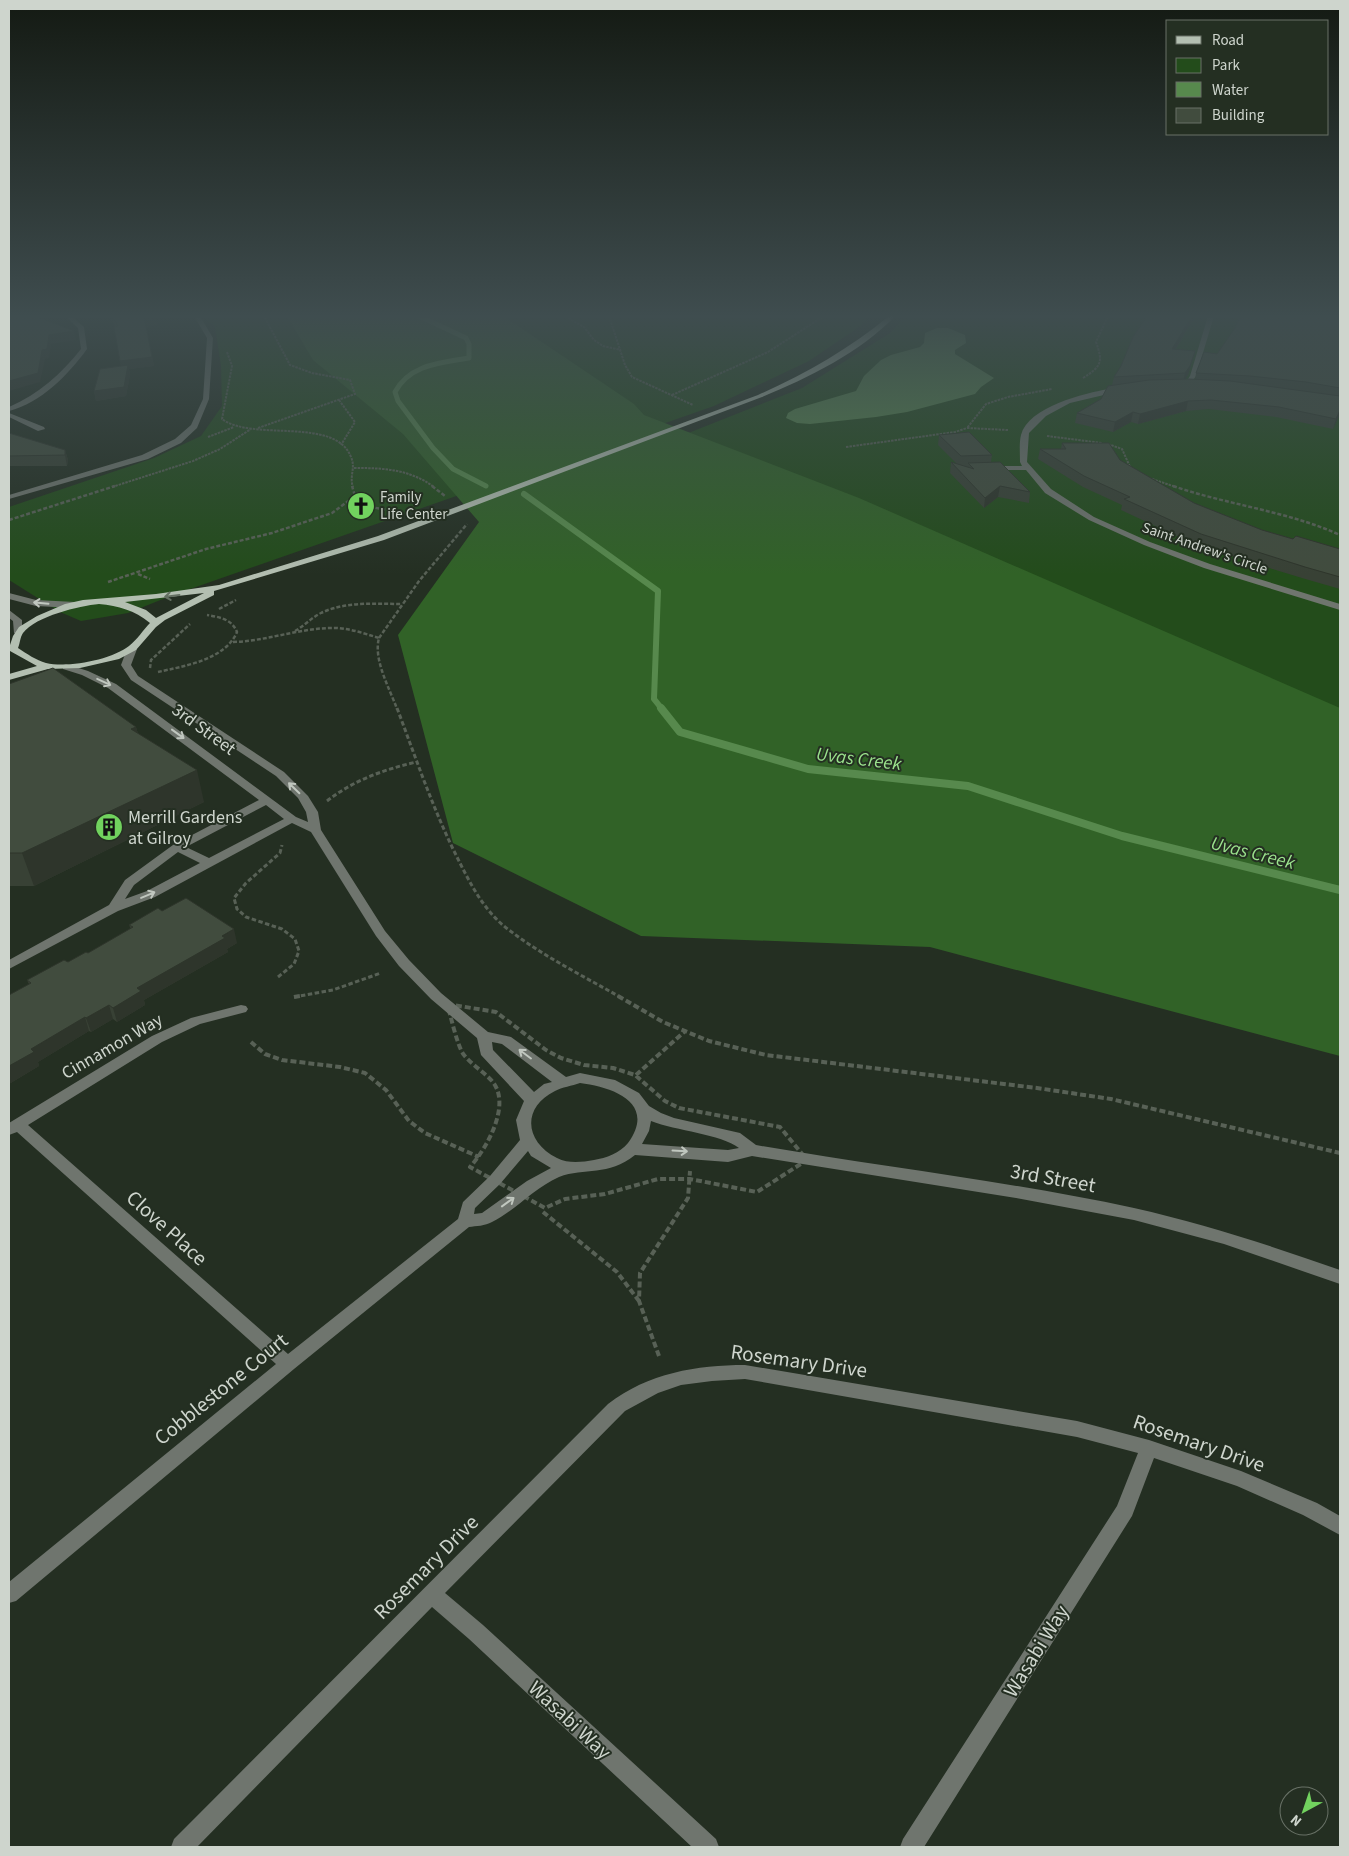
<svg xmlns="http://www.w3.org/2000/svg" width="1349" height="1856" viewBox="0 0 1349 1856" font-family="'Source Sans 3',sans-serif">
	<rect width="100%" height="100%" fill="#242f22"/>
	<path fill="#234c1b" d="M203,316H869L862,325L809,361L714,406L173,595L128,613L81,621L60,612L9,580V507L154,458L201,436L222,406L221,366L215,327Z
		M906,316H1340V797L522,499L802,388L890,333Z"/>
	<path fill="#316227" d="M287,316H503L634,404L644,415L859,498L1340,708V1056L930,947L641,936L453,843L398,635L479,522L403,434L313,360Z"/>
	<path fill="#57894d" d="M937,328H948L965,335L966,343L955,350V354L994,378L981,387L975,394L907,412L876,417L810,424L797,423L786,418L788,413L795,409L856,391L864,376L881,360L891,355L920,347L924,343L925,333Z"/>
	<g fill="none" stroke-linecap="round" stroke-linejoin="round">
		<path stroke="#57894d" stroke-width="5" d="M419,316L466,338L469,344V358C441,363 410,364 395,392L398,401L433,448L453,469L486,486"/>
		<path stroke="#57894d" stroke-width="6" d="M524,494L658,591L654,699L662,709"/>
		<path stroke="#57894d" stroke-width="8" d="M661,708L680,732L808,769L968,786L1122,836L1340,890"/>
		<path stroke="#586156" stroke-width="2" stroke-dasharray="2.5 1" stroke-linecap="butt" d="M565,316L584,327L594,340L603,346L621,350
			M609,316L625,365L632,377L693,405
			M227,352L232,366L222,419C253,442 335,416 351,457C356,468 349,476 353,487
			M1083,378C1102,366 1103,362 1096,342L1108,316
			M672,395L768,352L824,316
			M339,400L355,422L341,445
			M258,428L355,394L350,380L312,373L290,365L264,316
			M1008,430L967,428L986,404L1008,397L1052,389
			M1047,436L1102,443
			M208,437L234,427
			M1108,444L1122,449L1131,469
			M846,447L955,432L967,428
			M354,468C384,468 409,469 434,487
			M1152,479L1176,487
			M112,487L193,461L220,449L251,429"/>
		<path stroke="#586156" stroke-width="2.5" stroke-dasharray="4 2" stroke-linecap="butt" d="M432,486L445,496
			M1173,486C1228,505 1287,511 1340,535
			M355,496L370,507L400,512
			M9,520L115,486
			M138,574L150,579
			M108,582L206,549L272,533L332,513L355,496L352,486
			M219,609L236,600
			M295,631C304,626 311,618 321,613C346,601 375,604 402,604
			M379,638L419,581L467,524
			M233,642C268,641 302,627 337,628C352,629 366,634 379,638C373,660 390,689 397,709
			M150,668L151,660L190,624
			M158,672C184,666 225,660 237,632C232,619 219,617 207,615"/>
		<path stroke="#586156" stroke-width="3" stroke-dasharray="4.5 2.5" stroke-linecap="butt" d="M397,708C415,756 431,803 453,849C468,879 482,910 509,930C543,956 583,976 620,997
			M327,801C354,780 383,770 416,762
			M278,977L294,964L299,951L295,939L282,929L246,917L237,909L234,898L246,883L280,853L282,845
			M294,997L333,990L381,973"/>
		<path stroke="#586156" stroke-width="4" stroke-dasharray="6 3" stroke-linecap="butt" d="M618,996L663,1022L709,1041L766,1055L1037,1088L1111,1099L1340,1153
			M294,997L300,996
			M447,1004L496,1012L546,1050L561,1058L584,1065L613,1068L635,1075L665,1101L679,1108L780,1127L807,1160L757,1192L690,1179H658L605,1194L565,1199L545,1208L470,1167C487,1148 512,1104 492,1081C484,1072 472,1065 464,1055C457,1046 451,1016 447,1004Z
			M251,1042L265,1054L282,1060L340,1067L365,1073L386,1090L409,1121L425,1133L479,1157
			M636,1075L684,1032
			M543,1212L617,1272L639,1301
			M659,1356L639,1301L640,1273L688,1198L690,1171"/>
		<path fill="#6f756e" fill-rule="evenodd" d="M34,316H43L9,325V321Z
			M65,316H71L84,327L87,349C68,375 41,403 9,411V407C39,394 61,374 81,349L78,328Z
			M194,316H200L213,338L209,399L197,428L181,443L148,459L9,499V495L142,455L175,439L191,425L203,399L207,338Z
			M1208,316H1214L1196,376L1189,386H1185L1184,385L1190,376Z
			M1109,389L1122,388L1125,390L1070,403L1046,416L1029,433L1027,462L1051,489L1094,517L1150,542L1210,564L1340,604V610L1204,568L1144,545L1089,520L1045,493L1026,470H990L986,468L990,466H1022L1020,462C1020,453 1019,443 1021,435C1028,407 1085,393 1109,389Z
			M9,413L44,427L45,429L38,431L9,417Z
			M9,593L36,600L75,602L80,605L75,608L36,606L9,599Z
			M9,610L22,620V635L19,636L14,633L13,621L9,618Z
			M132,646L137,649L131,665L138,676L284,772L308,796L318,812L321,830L385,931L409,960L441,993L488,1032L511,1037L566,1077L580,1073L615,1080L639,1093L649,1106L661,1113L674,1118L740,1133L756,1145C882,1167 1009,1181 1134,1208C1204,1224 1272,1246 1340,1270V1284L1224,1244L1134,1220L1016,1198L752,1156L728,1162L635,1155C608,1177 585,1167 559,1177C534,1188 516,1210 492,1222C485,1226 476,1226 469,1227L294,1369L16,1601L9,1603V1582L276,1364L17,1132L9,1135V1123L152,1036L191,1018L241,1005L246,1006L248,1009L246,1012L200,1024L162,1042L28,1125L288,1354L458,1219L463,1202L490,1176L520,1140L516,1120L524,1101L481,1055L477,1038L431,999L399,966L376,936L311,832L292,823L155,897L118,911L9,969V960L109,905L125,880L173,845L259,800L108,688L82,675L63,669V665L66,664L88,671L116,684L296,817L308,822L306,812L298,798L276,776L131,680L121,665L127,649ZM266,805L284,819L209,858L186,847ZM178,852L200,863L147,891L125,899L134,885ZM492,1042L502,1044L552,1082L544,1084L534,1092L493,1050ZM580,1083C613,1087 657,1103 628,1143C620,1153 606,1158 594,1160C582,1162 569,1164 557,1158C525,1142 521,1108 555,1091C562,1087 572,1086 580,1083ZM651,1121C676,1131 721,1134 739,1148L728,1150L642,1144L649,1131ZM528,1151L531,1156L551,1168L527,1181L482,1213L474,1214L475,1208L500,1184Z
			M745,1365L1077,1421L1149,1440L1241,1471L1317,1503L1340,1516V1535L1303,1515L1237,1486L1154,1458L1132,1516L924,1847H900L903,1839L1117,1506L1138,1453L1077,1437L745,1379L712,1381L681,1385L658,1393L625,1411L445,1593L483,1625L716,1839L719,1847H692L469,1639L432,1607L197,1847H171L174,1839L608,1404C648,1373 697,1365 745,1365Z"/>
		<path fill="#b3bfb1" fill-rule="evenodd" d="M889,316H895C861,352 808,378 762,397L384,540L214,591V595L165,620L156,627L136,650L119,659L80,668L48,669L9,680V674L37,666L10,651L9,648L13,636L19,627L37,616L65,604L83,600L156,594L219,585L378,536L758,395C805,374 849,349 889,316ZM204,593L156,618L146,610L125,602ZM99,604C119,606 134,610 150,623C143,630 137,640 129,646C111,660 68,668 46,663C36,660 27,654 18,648C20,644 20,637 23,633C36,616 79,606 99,604Z"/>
	</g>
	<path fill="#384135" d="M110,316H155L157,325L146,327L154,366L129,369L130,375L126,396L96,401L94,391L121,366L115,327Z
		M1144,316H1195L1176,349L1195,351L1188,375L1185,379L1195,380L1196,373L1217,354L1340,316V414L1333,429L1276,417L1209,409L1186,411L1138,424L1131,422L1113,432L1075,423L1077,413L1101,399L1112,385L1114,377L1121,366L1147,316Z
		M9,433L65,450L68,460L67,466H9Z
		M939,435L992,455L991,462L1030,492L1029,503L998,497L984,508L950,473L951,462L957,464L938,445Z
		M1062,443L1120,460L1194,503L1262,530L1293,539L1340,549V589L1302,578L1198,546L1121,510L1122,505L1083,487L1038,459L1040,449H1061Z
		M9,684L136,727L138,734L204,802L34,886H9Z
		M162,911L237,943L227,949L228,952L144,1000L145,1005L117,1022L113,1019L91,1032L89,1031L38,1062L39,1066L9,1084L29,984L27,980L88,953L131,929L129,925Z"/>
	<path fill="#2e352b" d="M155,316L157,325L146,327L154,366L129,369L130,375L126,396L96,401L94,391L122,370L120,361L142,319Z
		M1192,316H1195L1170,358L1172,349Z
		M74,331L76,340L51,344L49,358L45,359L40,382L9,391V381L42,350L49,335Z
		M1195,351L1188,375L1183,382L1185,373Z
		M1188,401L1186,411L1138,424L1140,414Z
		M1340,410V414L1333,429L1336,419Z
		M1133,412L1131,422L1113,432L1115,422Z
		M65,450L68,460L67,466L65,455Z
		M1000,486L998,497L984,508L985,498Z
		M136,727L145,758L131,729Z
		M197,770L204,802L34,886L22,853Z
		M234,929L237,943L227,949L228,952L144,1000L145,1005L117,1022L113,1008L137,988Z
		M109,1005L113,1019L91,1032L86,1018Z
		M85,1017L89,1031L38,1062L39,1066L9,1084V1066L31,1049Z"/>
	<path fill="#414c3e" stroke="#2e352b" d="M15,316H35L74,331L49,335L47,349L42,350L38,373L9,381V317Z
		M112,316H155L142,319L145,321L152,357L120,361L114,327L118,326Z
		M1147,316H1192L1172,349L1195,351L1190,366L1185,373L1114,377L1121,366L1133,337Z
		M1240,316H1340V388L1306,382L1250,376L1196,373L1204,352L1217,354L1235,328Z
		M128,365L124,387L94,391L100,369Z
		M1189,379L1230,381L1340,396V410L1336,419L1279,407L1211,400L1188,401L1140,414L1133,412L1115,422L1077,413L1101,399L1108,386L1149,380Z
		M969,432L992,455L961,456L939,435Z
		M9,433L65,450V455L9,456Z
		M1062,443H1109L1120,460L1194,503L1262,530L1293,539L1296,536L1340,549V577L1305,567L1201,534L1124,499L1130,497L1084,476L1040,449H1066Z
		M951,462L974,469L968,463L1000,462L1030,492L1000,486L985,498Z
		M53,668L136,727L131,729L197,770L22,853H9V684Z
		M186,898L234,929L222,936L225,938L137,988L141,991L113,1008L109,1005L86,1018L85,1017L31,1049L34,1052L9,1066V995L31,983L27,980L64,960L68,962L86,952L88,953L133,927L129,925L158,908L162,911Z"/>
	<defs><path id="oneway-shaft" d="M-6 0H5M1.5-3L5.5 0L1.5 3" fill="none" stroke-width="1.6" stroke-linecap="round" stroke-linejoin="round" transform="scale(1.25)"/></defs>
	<use stroke="#647062" href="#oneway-shaft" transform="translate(172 596) rotate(173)"/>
	<g stroke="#c0c7bf">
		<use href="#oneway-shaft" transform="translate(41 603) rotate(-175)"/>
		<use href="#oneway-shaft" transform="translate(104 682) rotate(25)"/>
		<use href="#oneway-shaft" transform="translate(178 734) rotate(36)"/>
		<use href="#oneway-shaft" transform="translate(294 788) rotate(-136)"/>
		<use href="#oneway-shaft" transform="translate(148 895) rotate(-23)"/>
		<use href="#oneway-shaft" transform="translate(525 1054) rotate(-143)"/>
		<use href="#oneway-shaft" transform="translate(680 1151) rotate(3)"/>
		<use href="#oneway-shaft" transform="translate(508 1202) rotate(-36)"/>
	</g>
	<linearGradient id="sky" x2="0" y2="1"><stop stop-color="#141a13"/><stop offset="0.55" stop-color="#3f4d4f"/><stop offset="1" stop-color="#3f4d4f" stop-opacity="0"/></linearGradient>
	<rect width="1349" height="575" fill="url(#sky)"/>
	<defs>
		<g id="church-disc" transform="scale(1.4375)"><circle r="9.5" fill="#71d25e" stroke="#242f22"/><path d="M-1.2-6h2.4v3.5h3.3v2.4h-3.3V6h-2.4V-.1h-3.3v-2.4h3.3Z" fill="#111"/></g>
		<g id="building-disc" transform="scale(1.4375)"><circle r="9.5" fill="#71d25e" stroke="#242f22"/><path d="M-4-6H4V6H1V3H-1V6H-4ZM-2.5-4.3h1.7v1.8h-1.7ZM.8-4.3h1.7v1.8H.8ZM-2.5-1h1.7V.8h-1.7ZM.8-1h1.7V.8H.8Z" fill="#111"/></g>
	</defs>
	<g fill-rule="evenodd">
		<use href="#church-disc" x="361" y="506"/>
		<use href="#building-disc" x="109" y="827"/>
	</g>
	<g text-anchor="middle" stroke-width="4" stroke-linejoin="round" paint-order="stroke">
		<g font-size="15" fill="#ced5cd" stroke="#242f22" text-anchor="start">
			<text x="380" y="502">Family<tspan x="380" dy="17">Life Center</tspan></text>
		</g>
		<g font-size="15" fill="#ced5cd" stroke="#242f22">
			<text transform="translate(1205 548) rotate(19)" y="5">Saint Andrew's Circle</text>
		</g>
		<g font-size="18" fill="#ced5cd" stroke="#242f22">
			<text transform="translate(204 729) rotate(36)" y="6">3rd Street</text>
			<text transform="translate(112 1046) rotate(-30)" y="6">Cinnamon Way</text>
		</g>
		<g font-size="18" fill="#ced5cd" stroke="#242f22" text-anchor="start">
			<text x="128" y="823">Merrill Gardens<tspan x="128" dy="21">at Gilroy</tspan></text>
		</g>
		<g font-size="19" font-style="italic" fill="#9be28d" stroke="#242f22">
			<text transform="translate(859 758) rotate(7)" y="7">Uvas Creek</text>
			<text transform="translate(1253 852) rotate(14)" y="7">Uvas Creek</text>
		</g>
		<g font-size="21" fill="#ced5cd" stroke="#242f22">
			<text transform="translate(1053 1178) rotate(10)" y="7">3rd Street</text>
			<text transform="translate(167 1228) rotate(42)" y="7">Clove Place</text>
			<text transform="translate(799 1361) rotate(8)" y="7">Rosemary Drive</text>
			<text transform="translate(221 1389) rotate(-39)" y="7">Cobblestone Court</text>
			<text transform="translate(1199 1443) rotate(19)" y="7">Rosemary Drive</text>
			<text transform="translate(426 1567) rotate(-45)" y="7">Rosemary Drive</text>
			<text transform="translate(1036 1651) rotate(-58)" y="7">Wasabi Way</text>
			<text transform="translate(570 1720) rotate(43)" y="7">Wasabi Way</text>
		</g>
	</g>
	<rect width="1349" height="1856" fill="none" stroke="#ced5cd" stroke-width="20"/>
	<rect x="1166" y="20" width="162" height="115" fill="#242f22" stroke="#687166"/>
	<rect x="1176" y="36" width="25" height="8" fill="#b3bfb1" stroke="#687166"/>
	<text x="1212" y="45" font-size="15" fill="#ced5cd">Road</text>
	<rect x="1176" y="58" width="25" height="15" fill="#234c1b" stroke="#687166"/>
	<text x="1212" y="70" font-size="15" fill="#ced5cd">Park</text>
	<rect x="1176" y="82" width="25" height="15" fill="#57894d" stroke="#687166"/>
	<text x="1212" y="95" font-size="15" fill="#ced5cd">Water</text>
	<rect x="1176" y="108" width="25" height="15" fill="#414c3e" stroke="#687166"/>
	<text x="1212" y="120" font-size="15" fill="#ced5cd">Building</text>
	<g transform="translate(1304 1811) rotate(220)"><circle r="24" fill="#242f22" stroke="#687166"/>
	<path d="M0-4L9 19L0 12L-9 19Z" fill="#71d25e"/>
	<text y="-8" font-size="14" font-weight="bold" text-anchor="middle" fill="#ced5cd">N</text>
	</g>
</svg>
